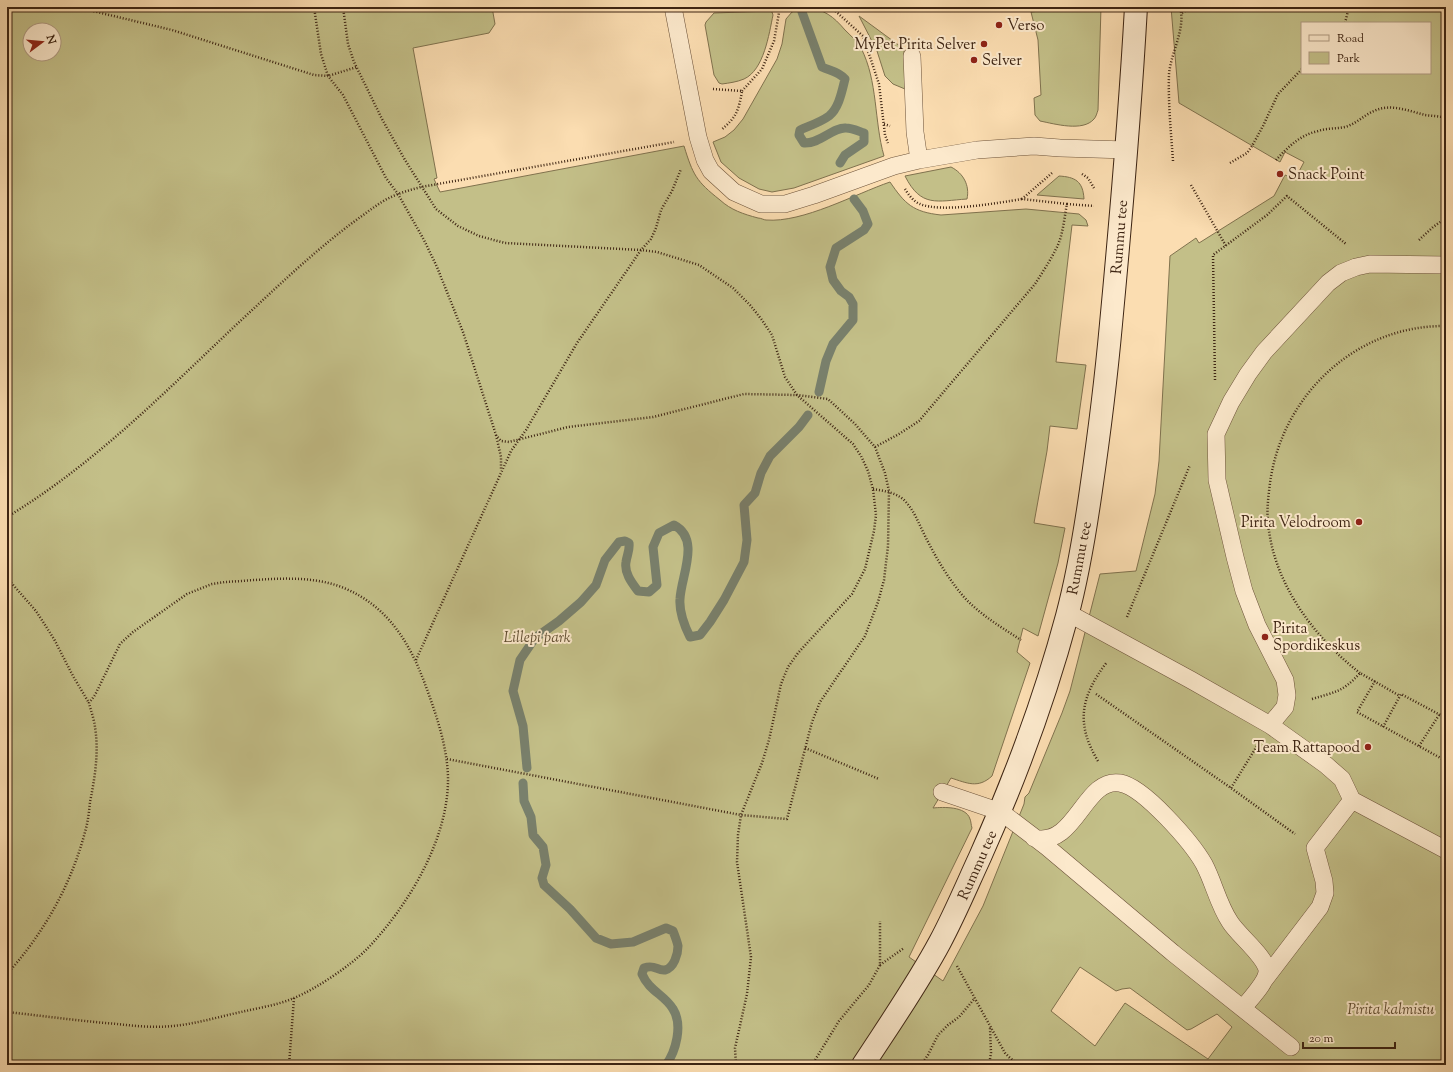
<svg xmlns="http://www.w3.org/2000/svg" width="1453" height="1072" viewBox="0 0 1453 1072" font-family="'Sorts Mill Goudy',serif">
	<rect width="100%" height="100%" fill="#fbddb1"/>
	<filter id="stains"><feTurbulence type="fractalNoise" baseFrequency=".005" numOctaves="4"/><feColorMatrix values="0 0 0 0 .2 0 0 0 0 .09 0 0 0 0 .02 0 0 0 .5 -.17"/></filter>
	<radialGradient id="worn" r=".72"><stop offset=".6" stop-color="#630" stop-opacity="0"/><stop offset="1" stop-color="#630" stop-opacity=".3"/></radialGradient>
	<path fill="#c3bf88" stroke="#80724e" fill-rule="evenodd" d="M7,7H492L495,24L489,33L413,48L437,178L434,179L440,192L684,146C693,175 696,181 720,200C731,210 743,214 758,218C761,218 764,220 766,220C803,223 855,194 890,182C905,204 913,212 941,215L1026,209L1079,214L1086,220L1088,226L1072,225L1056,362L1086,365L1077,429L1050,426L1047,451L1034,523L1065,528L1058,563L1038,636L1023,628L1017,652L1030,663L992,776C978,789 967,783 951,778L933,808C943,807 966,806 970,819C971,821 971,825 972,828L909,957L943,981L983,906L1024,804L1025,797L1029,793L1062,713L1070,691L1100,574L1136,571L1155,494L1159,461L1170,256L1196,238L1199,243L1274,196L1285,175L1295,179L1304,162L1285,152L1280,162L1179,103L1171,7H1446V1065H7ZM1302,23H1430V73H1302ZM30,30H54V54H30ZM1080,967L1116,991L1122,989L1130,988L1187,1030L1191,1029L1217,1014L1232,1027L1208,1059L1125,1003L1095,1046L1051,1011Z
		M806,7C825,10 833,16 845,30C850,35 857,41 861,48C878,81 874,121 884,156L794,188L772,192L759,189L739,178L721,162L713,142L725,137L734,130L743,119L777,59L782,44L786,19L792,12Z
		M1058,7H1101L1098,110C1097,113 1096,117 1094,119C1083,132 1055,124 1040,121L1035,115L1034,98L1041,95L1038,40L1031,12L1058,9Z
		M770,11L772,12L773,15C769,34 764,70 744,79C737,82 729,83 722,84L719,83L714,75L705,25L706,22L714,13Z
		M859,16L904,49L905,89L893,84L885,76L877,51Z
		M951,167C963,173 970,185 967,199C937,201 921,208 905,176Z
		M1059,176C1075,177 1083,181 1084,199L1037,195Z"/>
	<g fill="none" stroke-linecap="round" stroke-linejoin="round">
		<path stroke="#79806c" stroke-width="9" d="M802,12L822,67C830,71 838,71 845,79C842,91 839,108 829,116C821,122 809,126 800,130L799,135L804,143C820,144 833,127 846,128C852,128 858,131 864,133V142L845,155L840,163
			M819,392L826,361L833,344L853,320V304L849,297L841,291L833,280L830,267L836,248L864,230L868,224L863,211L854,199
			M527,768L523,726L513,691L520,660L535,638L559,621L581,602L596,585L605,560L619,542L625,541L629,543C630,550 627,555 626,562C624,573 632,583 638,591L649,592L657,585L653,547L659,533L674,525C701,539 681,576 680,599C679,612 684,625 690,637L700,635L710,622L724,600L744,562L747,540L744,505L755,493L761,473L770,456L799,427L808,415
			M523,783L524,801L531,817L533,835L543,847L546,865L542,878L544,885L570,909L596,938L611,944L633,942L666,928L673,931C675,936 677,941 678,946C678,954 674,968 665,970C657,971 655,964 644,968L642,974C649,991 665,995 673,1009C683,1025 676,1051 666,1065"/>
		<g stroke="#6d533a" stroke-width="18">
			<path id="service" d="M673,7L698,137L705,160L711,171L734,192L761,204H785L814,195L894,166L919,160L977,150L1034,146L1060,148L1127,150
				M912,56L915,132L919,160
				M1446,265L1370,264L1356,267L1341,273L1328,283L1264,352L1248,374L1231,402L1216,434L1217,480L1235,557L1244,591L1257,625L1285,680L1287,695L1285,707L1270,725L1326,765L1342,779L1352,800L1446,850
				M1068,613L1191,680L1270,725
				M942,792L1001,812L1047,847L1173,953L1291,1047
				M1034,838C1076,848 1084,777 1120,783C1144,787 1192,843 1204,864C1214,883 1218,904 1230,922C1238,935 1265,956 1267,970C1268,981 1250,999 1243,1008
				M1265,979L1320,907L1325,893L1324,881L1315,848L1352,800"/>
		</g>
		<g stroke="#3e2513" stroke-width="24">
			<path id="secondary" d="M863,1065C889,1025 917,985 940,942C955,914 967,885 980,857C1015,779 1045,698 1067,616C1078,575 1085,532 1091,490C1099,435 1106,379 1111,324C1121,218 1130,113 1136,7"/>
		</g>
		<path stroke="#3e2513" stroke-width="2.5" stroke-dasharray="1 2" stroke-linecap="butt" d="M76,7L172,30L314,75L328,76L343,95L386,178L398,194L424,240L437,267L463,332L496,435L501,441L509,442L568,427L653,417L744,394L797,395L828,399L855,424L875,447L885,473L889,491L888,546L884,580L878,602L865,636L820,702L812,722L787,819L741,815L447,759
			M314,7L321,54L328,76L357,67
			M343,7L348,44L354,62L382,119L405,160L436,209L458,226L479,236L505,243L641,250L657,252L699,265L733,288L750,305L762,320L772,335L785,377L797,395L853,444L861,456L868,471L873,489L876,515L874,531L865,569L852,594L798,653L788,667L781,684L769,740L762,763L741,815L738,835L737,862L751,957L747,994L735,1048L736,1065
			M831,7L863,36L879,84L885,135L888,143
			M1182,13L1191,7
			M1345,23L1349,7
			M713,89L742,91C739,110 736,118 721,130
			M742,91L762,69L774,41L780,7
			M884,124L890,126
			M1276,160C1288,147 1300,135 1318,131C1327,128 1336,129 1345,127C1356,124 1364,115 1374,111C1390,103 1409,111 1425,115C1432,116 1439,116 1446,118
			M1173,161C1171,132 1168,103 1169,74C1171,52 1186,29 1180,7
			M1230,163L1247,153L1252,146L1263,126L1278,94L1302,69
			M1082,174L1088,178L1094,188
			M1191,185L1226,246
			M905,189C908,194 914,202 920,204C941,213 998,203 1022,199
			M1067,204L1094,206
			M1419,240L1433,227L1446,218
			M1215,380L1213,255L1267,215L1287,196L1346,244
			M496,435L501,457V470
			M875,447L899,434L919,421L1035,284C1042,273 1050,261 1056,249C1063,236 1064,219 1067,204L1022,199L1052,173
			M873,489C884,491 895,492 904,500C914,510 918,522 924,534C935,556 947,577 963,596C979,614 1001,627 1021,640
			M7,517C93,465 163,394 236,325C276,288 315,250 359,218C369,211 379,203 389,198C399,193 410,190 421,187L674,142
			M7,578L36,611L54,639L73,676L89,703
			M1127,617L1190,465
			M416,660L511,451L526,430L577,343L641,250L651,239L656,228L661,210L672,191L681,169
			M1360,673C1316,639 1277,588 1269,531C1266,515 1268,499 1270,483C1282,395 1356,325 1446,326
			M1375,681L1357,712L1446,761
			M1096,694L1231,788L1295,834
			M1312,699C1335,692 1343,692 1360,673L1400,696
			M1383,727L1401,694L1446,718
			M1419,746L1439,715
			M805,748L879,779
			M1098,761C1075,723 1081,696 1107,662
			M1231,788L1257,746
			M880,965L904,948
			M957,966L1005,1053C1017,1066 1025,1068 1042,1061
			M7,974C44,933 71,885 85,832C88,822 89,812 90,802C95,777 99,752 95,727C94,719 91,711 89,703L95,695L120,644L133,632L187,594L212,584L225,582C264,580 307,573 344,588C387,606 409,641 425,684C436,714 447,745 448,777C449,839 408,906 367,949C350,966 316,989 294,998C278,1005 258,1008 241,1012C218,1017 195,1024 173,1026C154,1028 135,1026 117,1024C80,1021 44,1016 7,1012
			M289,1065L294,998
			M812,1065L839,1021L869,985L880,965V921
			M921,1065L928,1055L938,1035L948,1025L959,1017L975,998
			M989,1065L991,1053L990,1028"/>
		<use href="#service" stroke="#fce9cc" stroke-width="17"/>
		<use href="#secondary" stroke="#fce9cc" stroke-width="22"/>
	</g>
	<g fill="#8f2418" stroke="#fce9cc" stroke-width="1.5">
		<circle cx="999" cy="25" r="4"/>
		<circle cx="984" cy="44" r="4"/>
		<circle cx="974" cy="60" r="4"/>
		<circle cx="1280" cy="174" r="4"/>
		<circle cx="1359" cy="522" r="4"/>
		<circle cx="1265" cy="637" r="4"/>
		<circle cx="1368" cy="747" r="4"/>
	</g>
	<g text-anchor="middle" stroke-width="4" stroke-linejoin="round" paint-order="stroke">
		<g font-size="15" fill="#3e2513" stroke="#fce9cc" text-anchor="start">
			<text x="1007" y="30">Verso</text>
			<text x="976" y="49" text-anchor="end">MyPet Pirita Selver</text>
			<text x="982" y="65">Selver</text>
			<text x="1288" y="179">Snack Point</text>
			<text x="1351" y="527" text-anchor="end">Pirita Velodroom</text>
			<text x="1273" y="633">Pirita<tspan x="1273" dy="17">Spordikeskus</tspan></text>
			<text x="1360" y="752" text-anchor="end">Team Rattapood</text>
		</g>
		<g font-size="15" fill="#3e2513" stroke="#fce9cc">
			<text transform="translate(1119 237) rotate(-85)" y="5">Rummu tee</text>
			<text transform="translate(1079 558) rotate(-79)" y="5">Rummu tee</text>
			<text transform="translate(977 865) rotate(-66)" y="5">Rummu tee</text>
		</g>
		<g font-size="15" font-style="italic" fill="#5f4c30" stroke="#fce9cc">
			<text x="537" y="642">Lillepi park</text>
			<text x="1391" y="1014">Pirita kalmistu</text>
		</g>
	</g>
	<rect width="1453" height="1072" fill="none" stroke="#fbddb1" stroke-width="24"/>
	<rect x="8" y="8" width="1437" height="1056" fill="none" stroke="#3e2513" stroke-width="2"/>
	<rect x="12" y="12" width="1429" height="1048" fill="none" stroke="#3e2513"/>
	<rect x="1301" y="22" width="130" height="52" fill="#fce9cc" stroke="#b09b82"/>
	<rect x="1309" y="35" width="20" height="6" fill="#fce9cc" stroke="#b09b82"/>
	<text x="1337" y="42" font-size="12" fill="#3e2513">Road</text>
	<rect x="1309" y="52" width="20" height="12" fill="#c3bf88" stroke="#b09b82"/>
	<text x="1337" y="62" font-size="12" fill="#3e2513">Park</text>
	<g transform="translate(42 42) rotate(74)"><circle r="19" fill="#fce9cc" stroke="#b09b82"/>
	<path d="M0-3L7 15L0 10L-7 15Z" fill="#8f2418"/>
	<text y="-6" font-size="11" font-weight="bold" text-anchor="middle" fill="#3e2513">N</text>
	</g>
	<path d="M1303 1042v6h92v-6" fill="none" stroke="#3e2513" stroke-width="2"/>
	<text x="1309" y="1042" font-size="12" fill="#3e2513" stroke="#fce9cc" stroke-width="3" paint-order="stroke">20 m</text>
	<rect width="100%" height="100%" filter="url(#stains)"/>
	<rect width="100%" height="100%" fill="url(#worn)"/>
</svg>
